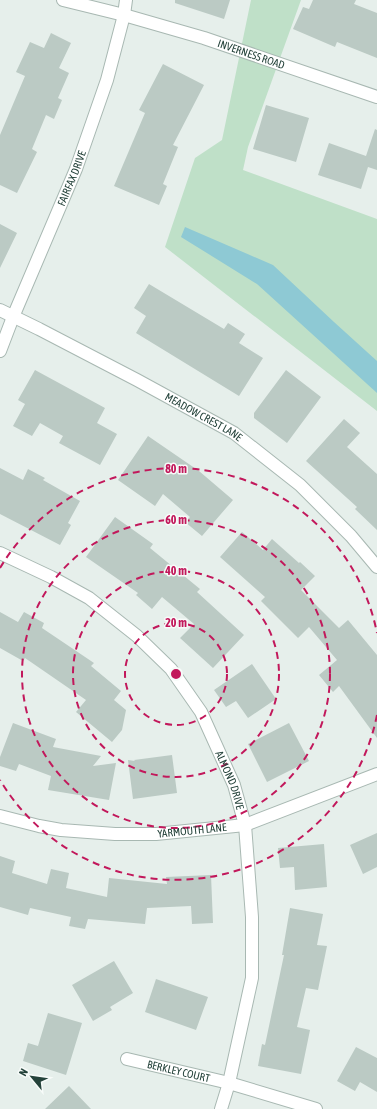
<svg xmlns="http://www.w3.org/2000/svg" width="377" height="1109" viewBox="0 0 377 1109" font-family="'Asap Condensed',sans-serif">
	<rect width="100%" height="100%" fill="#e6efeb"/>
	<path fill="#bfe0c8" d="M251,0H301L248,147L243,170L377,219V411L165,247L195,158L222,140Z"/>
	<path fill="#8ec9d4" d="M185,227L273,265L334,322L377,361V393L257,284L181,237Z"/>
	<path fill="#bbcac4" d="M175,0H230L224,19L175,3Z
		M313,0H356L354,4L377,13V58L337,42L335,47L293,29L303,7L309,9Z
		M51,33L71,43L59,68L69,73L58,98L62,100L54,119L46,115L32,149L37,152L17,193L0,185V135L25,76L16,72L30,42L44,48Z
		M163,64L204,85L173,145L178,147L163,184L167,186L159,205L114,186L145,113L139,110Z
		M266,105L309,118L296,162L253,149Z
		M375,129L377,130V170L368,167L361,189L318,175L329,143L366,156Z
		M0,224L17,233L0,268Z
		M149,284L224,329L228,323L245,334L239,343L263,358L239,396L136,333L146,316L134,308Z
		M35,370L105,408L97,423L117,434L100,465L59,443L63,436L40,423L32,436L13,426L25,404L18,400Z
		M286,370L321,397L287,443L254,418V413Z
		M344,419L360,433L347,447L377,474V530L355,509L357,507L306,461Z
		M148,436L199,471L233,500L202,536L185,522L190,517L163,494L155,506L118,480Z
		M0,468L23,480L28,469L45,478L43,480L80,501L68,523L71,525L60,545L0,514Z
		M115,517L153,544L150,548L200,589L197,592L244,635L213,668L180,638L194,624L162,597L152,609L136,595L138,593L86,557Z
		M242,532L263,550L272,539L299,563L300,562L315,576L301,590L339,628L348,620L377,655V738L339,686L333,692L319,675L337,660L309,627L298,638L261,601L265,597L220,557Z
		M0,612L18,622L24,612L44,623L42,628L94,663L91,666L121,691L114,700L126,710L122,730L112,742L76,712L86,700L25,658L23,661L0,648Z
		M252,664L276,699L248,718L236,701L226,707L214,690Z
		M13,723L56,739L53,747L101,756L93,766L116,763L109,800L48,790L51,776L19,764L16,771L0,766V757Z
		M289,723L309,761L267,782L248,744Z
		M172,755L177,793L133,799L128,760L135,761L134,760Z
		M377,833V867L363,874L350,845Z
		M324,844L327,887L295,890L294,867L280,868L278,848Z
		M0,856L15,861L12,873L47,884L51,869L69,873L66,888L107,897L109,878L167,884L166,877L211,875L213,923L192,924L191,906L147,908L145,924L88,919L85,929L69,926L71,917L30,908L28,915L0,907Z
		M290,908L323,914L317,945L327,946L318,990L306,988L297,1027L310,1030L301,1074L258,1066L262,1044L265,1045L284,955H282Z
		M114,961L133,993L110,1007L112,1010L93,1021L72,985Z
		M156,979L208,997L196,1030L145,1012Z
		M48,1013L82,1023L66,1075L23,1061L28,1043L38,1046Z
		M356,1047L377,1058V1092L360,1082L355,1091L337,1081Z
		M69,1086L91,1109H45Z"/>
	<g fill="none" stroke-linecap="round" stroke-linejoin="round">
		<g stroke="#a8b8b2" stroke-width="14">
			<g id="minor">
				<path id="s1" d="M63,0L124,15L204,38L377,97"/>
				<path id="s2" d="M0,310L39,329L137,380L234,433L300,485L351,536L377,567"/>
				<path id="s3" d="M0,351L13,317L76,169L107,80L124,15L126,0"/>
				<path id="s4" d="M0,553L51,577L89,598L137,636L171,669L201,712L234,785L245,825L252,917V978L229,1083L221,1109"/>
				<path id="s5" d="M0,816L39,826L61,830L115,834H156L245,825L377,774"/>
				<path id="s6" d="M127,1059L229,1083L316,1109"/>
			</g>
		</g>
		<use href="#minor" stroke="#fff" stroke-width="12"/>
	</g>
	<g fill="none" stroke="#c2185b" stroke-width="2" stroke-dasharray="7 5">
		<circle cx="176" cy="674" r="51"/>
		<circle cx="176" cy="674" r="103"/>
		<circle cx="176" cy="674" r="154"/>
		<path d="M377 715A205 205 0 0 1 0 780M0 568A205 205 0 0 1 377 633"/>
	</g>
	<g text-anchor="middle" stroke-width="3" stroke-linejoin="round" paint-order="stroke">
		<g font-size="11" fill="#24423a" stroke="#f7fbf9">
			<text dy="4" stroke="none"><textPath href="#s1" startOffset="196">INVERNESS ROAD</textPath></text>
			<text dy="4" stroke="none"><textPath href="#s3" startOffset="187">FAIRFAX DRIVE</textPath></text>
			<text dy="4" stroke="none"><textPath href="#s2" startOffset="230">MEADOW CREST LANE</textPath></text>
			<text dy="4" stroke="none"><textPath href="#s4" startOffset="335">ALMOND DRIVE</textPath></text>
			<text dy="4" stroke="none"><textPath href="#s5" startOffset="194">YARMOUTH LANE</textPath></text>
			<text dy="4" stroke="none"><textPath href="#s6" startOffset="53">BERKLEY COURT</textPath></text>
		</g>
	</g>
	<circle cx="176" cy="674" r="6" fill="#c2185b" stroke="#f7fbf9" stroke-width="2"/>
	<g font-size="12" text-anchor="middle" font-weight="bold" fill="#c2185b" stroke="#f7fbf9" stroke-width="3" stroke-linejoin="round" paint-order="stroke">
		<text x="176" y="473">80 m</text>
		<text x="176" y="524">60 m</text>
		<text x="176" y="575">40 m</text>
		<text x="176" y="627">20 m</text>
	</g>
	<g transform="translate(32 1077) rotate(299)" stroke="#f7fbf9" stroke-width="3" paint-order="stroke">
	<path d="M0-3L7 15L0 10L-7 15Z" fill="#24423a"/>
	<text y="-6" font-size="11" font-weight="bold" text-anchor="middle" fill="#24423a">N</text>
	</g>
</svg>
